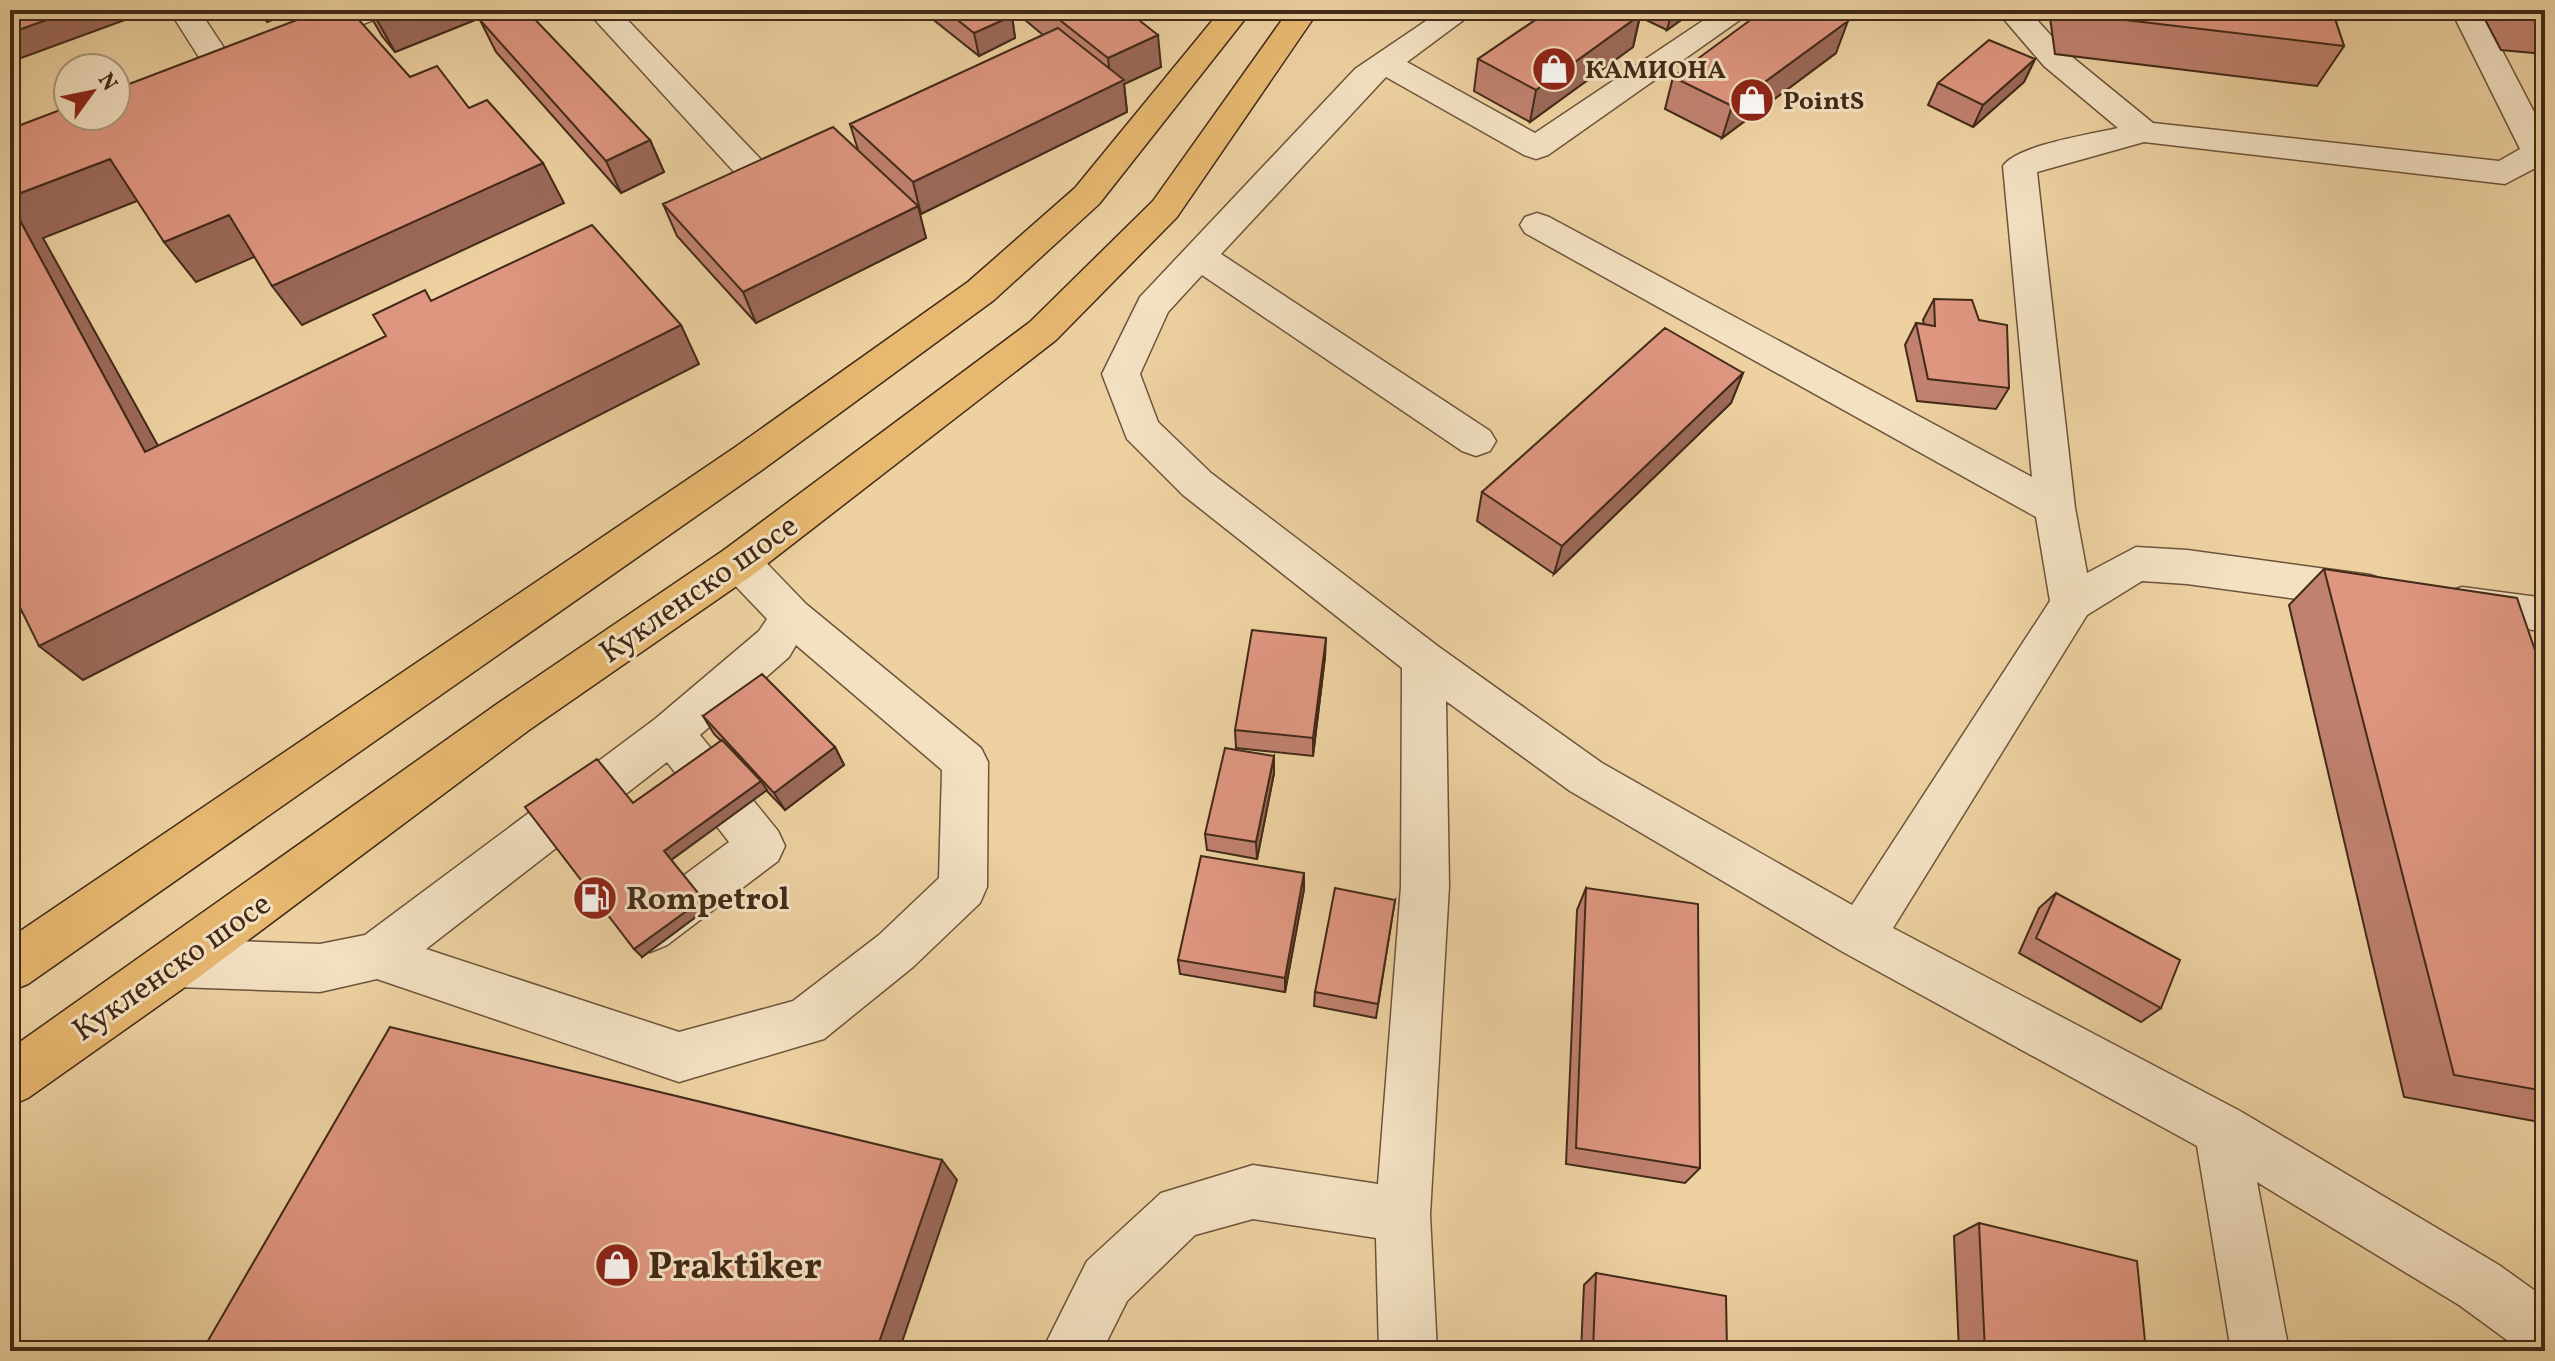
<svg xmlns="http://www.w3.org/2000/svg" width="2555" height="1361" viewBox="0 0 2555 1361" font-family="Vollkorn,serif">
	<rect width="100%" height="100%" fill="#edd1a1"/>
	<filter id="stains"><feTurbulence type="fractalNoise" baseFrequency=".0025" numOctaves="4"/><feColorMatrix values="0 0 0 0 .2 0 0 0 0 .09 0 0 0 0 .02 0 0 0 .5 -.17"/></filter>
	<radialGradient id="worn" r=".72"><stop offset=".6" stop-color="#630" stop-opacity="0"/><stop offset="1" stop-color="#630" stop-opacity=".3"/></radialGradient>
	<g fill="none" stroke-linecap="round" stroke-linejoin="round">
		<g stroke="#6d543a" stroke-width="3">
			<path id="minor" d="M169,10H199L236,66L231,73H209Z
				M345,10H388L384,16L311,44H289L284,37L289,30Z
				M586,10H618L771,170L776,178L771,186L759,189L747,186Z
				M1442,10H1477L1407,62L1535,133L1719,10H1754L1548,155L1536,159L1524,155L1386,77L1221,254L1490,431L1496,441L1490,451L1476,456L1462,451L1202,275L1168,312L1140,374L1158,422L1211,473L1439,647L1602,763L1852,905L2050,601L2036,517L1525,233L1520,225L1525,217L1537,213L1549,217L2032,477L2003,166C2017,145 2092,134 2118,128L2044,66L1996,10H2028L2066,52L2153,123L2499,161L2520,149L2451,10H2481L2545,133V163L2505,184L2144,142L2037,172L2075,508L2087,573L2136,547L2187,550L2370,575L2385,580L2391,592L2385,604L2370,609L2187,584L2142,581L2087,615L1893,928L2240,1111L2499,1265L2545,1298V1351H2522L2459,1305L2257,1182L2289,1351H2231L2197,1146L1843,952L1570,791L1446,701L1449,886L1430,1215L1437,1351H1379L1376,1238L1253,1219L1195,1235L1127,1301L1102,1351H1042L1087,1261L1161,1193L1253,1165L1378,1184L1401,886L1402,668L1183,495L1127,439L1102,374L1140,297L1355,69Z
				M739,545L754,550L806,604L981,748L988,762L987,887L980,903L913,967L824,1039L679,1082L377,979L320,992L177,987L159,980L152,963L159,946L177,939L320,944L365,935L655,719L759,631L767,619L724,574L718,562L724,550ZM796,645L942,770L939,878L879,935L793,1001L679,1032L426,949L667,762L729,842L633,913L626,929L633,945L650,952L667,945L778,861L785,846L778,831L700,735L789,657Z
				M2462,587L2545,598V632L2447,616L2441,604L2447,592Z"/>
		</g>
		<g stroke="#422a18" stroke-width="3">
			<path id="major" d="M1221,10H1252L1099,204L994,300L762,470L28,984L10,991V938L734,448L968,282L1075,188Z
				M1289,10H1319L1177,217L1056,340L754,574L529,730L195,980L28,1098L10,1106V1049L497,704L724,550L1030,322L1153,201Z"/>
		</g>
		<use href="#minor" fill="#f3e1c2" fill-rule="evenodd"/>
		<use href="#major" fill="#e6b870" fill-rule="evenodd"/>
	</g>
	<path fill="#c0816f" stroke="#422a18" stroke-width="2" d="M367,10H500L395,52L382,36Z
		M921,10H1004L1012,16L1015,38L979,56Z
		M1013,10H1126L1161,67L1124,84L1127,112L921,214L919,212L926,238L756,323L677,236L663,204L858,150L850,124L1043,35Z
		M1550,10H1695L1667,30L1640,17L1633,47L1530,122L1474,91L1478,59Z
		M2049,10H2332L2344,46L2317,86L2055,54Z
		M2480,10H2545V54L2501,50Z
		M480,20L650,140L664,172L621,193L496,52Z
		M1836,53L1722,138L1665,109L1673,77Z
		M2035,59L2024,82L1973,127L1928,105L1938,83Z
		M1934,299L1979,320L2009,388L1996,409L1917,401L1905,345L1916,323L1924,324L1923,320Z
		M1743,373L1731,403L1554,574L1477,521L1482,492Z
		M2324,569L2545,679V1123L2404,1097L2289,605Z
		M1325,657L1313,756L1236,748L1235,730Z
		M703,716L835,747L844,765L785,810L766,790L671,860L709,907L642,957L633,803L721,741L714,734Z
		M1274,756V773L1257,859L1207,850L1205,834Z
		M1586,888L1700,1168L1685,1183L1566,1164L1577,910Z
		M1304,889L1285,992L1180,974L1178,960Z
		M2056,893L2161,1008L2141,1022L2019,953L2039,908Z
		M1395,900L1376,1018L1314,1006L1315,992Z
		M1979,1223L2146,1351H1959L1954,1236Z
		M1596,1273L1727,1351H1581L1584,1285Z"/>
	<path fill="#9c695a" stroke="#422a18" stroke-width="2" d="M74,10H152L10,62V33Z
		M259,10H299L267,22Z
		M402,10H500L395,52L377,20Z
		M1672,10H1695L1667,30Z
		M1640,15L1633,47L1530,122L1536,90Z
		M1012,16L1015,38L979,56L974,33Z
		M1848,21L1836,53L1722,138L1732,106Z
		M1158,35L1161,67L1124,84L1127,112L921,214L913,182L1111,86L1108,58Z
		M2035,59L2024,82L1973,127L1983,105Z
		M650,140L664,172L621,193L606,161Z
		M110,159L142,199L43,238L182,489L145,452L10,202V197Z
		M543,163L564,203L302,325L272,286Z
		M918,206L926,238L756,323L743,292Z
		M229,215L259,255L196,282L164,242Z
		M681,325L699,364L83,680L39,646Z
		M1743,373L1731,403L1554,574L1562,546Z
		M10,574L43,601L10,618Z
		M1326,638L1325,657L1313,756V738Z
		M835,747L844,765L785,810L774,793Z
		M1274,756V773L1257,859L1256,842Z
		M761,781L767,790L671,860L664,851Z
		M1304,873V889L1285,992V978Z
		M703,899L709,907L642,957L634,949Z
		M942,1160L957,1180L899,1351H876Z"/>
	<path fill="#df9681" stroke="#422a18" stroke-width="2" d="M31,10H74L10,33V17Z
		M323,10H350L410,77L437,66L469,108L487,100L543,163L272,286L229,215L164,242L110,159L10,197V129L68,107V116H116V89Z
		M369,10H402L377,20Z
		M503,10H526L650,140L606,161L480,20Z
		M945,10H1004L1012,16L974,33Z
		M1047,10H1126L1158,35L1108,58Z
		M1550,10H1631L1640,15L1536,90L1478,59Z
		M1764,10H1824L1848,21L1732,106L1673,77Z
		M2074,10H2332L2344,46L2075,14Z
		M2522,10H2545V20L2526,18Z
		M1058,28L1124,80L913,182L850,124Z
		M1989,40L2035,59L1983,105L1938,83Z
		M833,127L918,206L743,292L663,204Z
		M10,202L145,452L386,336L373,315L425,290L431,301L592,225L681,325L39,646L10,587Z
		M1934,299L1972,300L1979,320L2007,325L2009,388L1928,379L1916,323L1935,326Z
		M1665,328L1743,373L1562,546L1482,492Z
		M2324,569L2517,598L2545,679V1091L2454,1075Z
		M1252,630L1326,638L1313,738L1235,730Z
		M762,674L835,747L774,793L703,716Z
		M722,740L761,781L664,851L703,899L634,949L525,807L597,759L633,803Z
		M1225,748L1274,756L1256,842L1205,834Z
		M1201,856L1304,873L1285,978L1178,960Z
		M1335,888L1395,900L1378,1004L1315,992Z
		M1586,888L1698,904L1700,1168L1576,1148Z
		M2056,893L2180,960L2161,1008L2036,938Z
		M390,1027L942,1160L876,1351H202Z
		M1979,1223L2137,1261L2146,1351H1985Z
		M1596,1273L1726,1296L1727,1351H1593Z"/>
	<defs>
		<g id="shop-disc" transform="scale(2.3)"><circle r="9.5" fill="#8f2418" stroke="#f3e1c2"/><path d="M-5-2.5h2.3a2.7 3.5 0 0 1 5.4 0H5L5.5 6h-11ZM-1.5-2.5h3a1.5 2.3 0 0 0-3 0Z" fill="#fff"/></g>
		<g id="fuel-disc" transform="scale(2.3)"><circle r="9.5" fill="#8f2418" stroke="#f3e1c2"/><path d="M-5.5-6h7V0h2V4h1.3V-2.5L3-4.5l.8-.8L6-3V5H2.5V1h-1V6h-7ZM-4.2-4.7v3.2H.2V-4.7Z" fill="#fff"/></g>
	</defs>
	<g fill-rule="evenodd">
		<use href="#shop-disc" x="1554" y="69"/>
		<use href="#shop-disc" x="1752" y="100"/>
		<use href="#fuel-disc" x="595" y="898"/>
		<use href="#shop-disc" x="617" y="1265"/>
	</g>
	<g text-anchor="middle" stroke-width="6" stroke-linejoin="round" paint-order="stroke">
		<g font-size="26" font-weight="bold" fill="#422a18" stroke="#f3e1c2" text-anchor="start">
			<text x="1585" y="78">КАМИОНА</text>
			<text x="1783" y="109">PointS</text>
		</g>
		<g font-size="32" fill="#422a18" stroke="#f3e1c2">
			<text transform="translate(698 588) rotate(-35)" y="11">Кукленско шосе</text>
			<text transform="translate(171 966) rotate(-35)" y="11">Кукленско шосе</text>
		</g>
		<g font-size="32" font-weight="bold" fill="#422a18" stroke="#f3e1c2" text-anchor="start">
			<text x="626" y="909">Rompetrol</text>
		</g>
		<g font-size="38" font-weight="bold" fill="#422a18" stroke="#f3e1c2" text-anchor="start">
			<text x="648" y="1278">Praktiker</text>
		</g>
	</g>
	<rect width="2555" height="1361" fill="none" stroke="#edd1a1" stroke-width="40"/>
	<rect x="12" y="12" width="2531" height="1337" fill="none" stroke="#422a18" stroke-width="4"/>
	<rect x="20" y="20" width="2515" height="1321" fill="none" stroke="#422a18" stroke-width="2"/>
	<g transform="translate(92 92) rotate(57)"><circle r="38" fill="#f3e1c2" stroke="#ac987e" stroke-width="2"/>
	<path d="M0-6L14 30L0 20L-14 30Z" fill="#8f2418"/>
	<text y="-12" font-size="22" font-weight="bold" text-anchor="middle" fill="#422a18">N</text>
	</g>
	<rect width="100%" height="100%" filter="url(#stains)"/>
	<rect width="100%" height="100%" fill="url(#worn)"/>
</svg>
